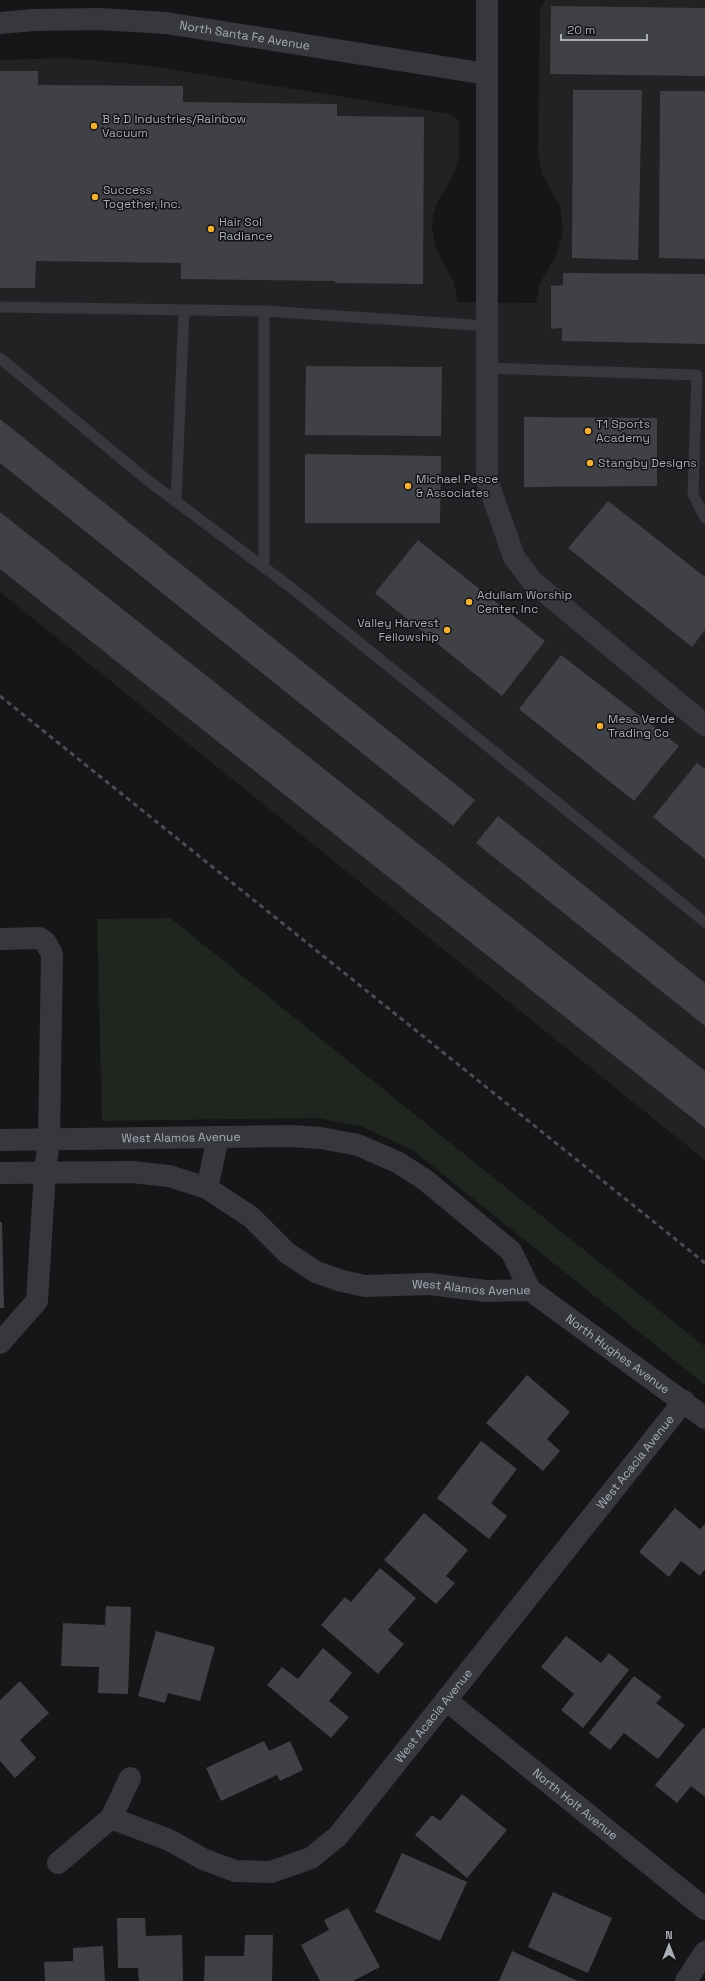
<svg xmlns="http://www.w3.org/2000/svg" width="705" height="1981" viewBox="0 0 705 1981" font-family="'Space Grotesk',sans-serif">
	<rect width="100%" height="100%" fill="#161618"/>
	<path fill="#222225" d="M545,0H705V1160L0,592V60L65,58L144,65L450,114L456,118L459,124V157L454,174L437,203L433,216L432,229L437,251L454,282L458,302L536,303L540,283L557,254L563,231L560,206L542,174L538,153L540,10Z"/>
	<path fill="#1e261f" d="M170,918L705,1347V1385L414,1151L363,1127L317,1118L102,1121L97,919Z"/>
	<path fill="#404145" d="M551,6L705,8V76L550,74Z
		M0,71H38V85L183,86V102L337,104V116L424,117L423,284L335,283V281L181,279V263L36,261L35,288H0Z
		M573,90H642L638,260L572,258Z
		M660,91H705V259L659,258Z
		M563,273L705,274V344L562,341V328L551,329V286L563,285Z
		M306,366L442,367L441,436L305,435Z
		M524,417L657,418V486L524,487Z
		M0,419L475,800L453,826L0,463Z
		M305,454L441,456L440,523H305Z
		M608,501L705,577V630L692,647L568,548Z
		M0,512L705,1071V1128L0,569Z
		M418,540L545,641L502,696L375,593Z
		M561,655L679,746L634,801L519,709Z
		M697,763L705,769V859L653,817Z
		M498,816L705,983V1026L476,843Z
		M0,1222H2L4,1308H0Z
		M527,1375L570,1412L547,1439L560,1451L543,1471L486,1423Z
		M481,1441L517,1469L491,1503L507,1516L489,1539L437,1498Z
		M675,1508L700,1529L705,1524V1569L700,1576L681,1561L669,1577L639,1552Z
		M424,1513L468,1550L446,1576L455,1583L436,1604L384,1560Z
		M380,1568L416,1598L388,1630L404,1644L378,1674L321,1625L345,1597L351,1602Z
		M106,1606L131,1607L128,1694L98,1693L99,1667L61,1666L63,1623L105,1625Z
		M156,1631L215,1647L200,1701L168,1693L165,1703L138,1696Z
		M566,1636L601,1663L609,1653L629,1670L583,1728L561,1710L574,1694L541,1667Z
		M323,1648L352,1673L329,1701L349,1717L331,1738L267,1685L282,1667L298,1679Z
		M634,1676L662,1697L656,1703L685,1725L658,1759L624,1733L610,1750L589,1733Z
		M20,1681L49,1713L20,1740L36,1758L15,1778L0,1761V1700Z
		M703,1728L705,1729V1797L691,1786L677,1803L655,1785Z
		M264,1741L269,1751L290,1741L303,1770L280,1781L277,1775L221,1801L206,1768Z
		M462,1794L507,1830L467,1878L415,1835L432,1815L440,1821Z
		M402,1853L467,1882L440,1941L375,1912Z
		M553,1892L612,1918L588,1973L528,1947Z
		M348,1908L380,1967L353,1981H320L301,1945L329,1930L324,1920Z
		M117,1918H145L146,1936L182,1935L183,1981H139L138,1968H118Z
		M245,1935H273L272,1981H204L205,1956H244Z
		M103,1946L105,1981H45L44,1962L73,1961V1948Z
		M512,1951L578,1981H499Z"/>
	<g fill="none" stroke-linecap="round" stroke-linejoin="round">
		<path stroke="#37383d" stroke-width="11" d="M0,307L264,311L488,326
			M0,358L146,479L293,589L705,922
			M488,368L697,375L693,494L705,518
			M176,501L184,310
			M264,567V311"/>
		<g stroke="#37383d" stroke-width="22">
			<path d="M487,0V480L514,557L533,582L705,725"/>
			<path id="s1" d="M0,23L34,20L99,19L166,23L487,74"/>
			<path d="M0,939L40,938L46,943L52,954L49,1139L45,1172L37,1301L0,1343"/>
			<path id="s2" d="M0,1140L290,1136L321,1138L358,1145L397,1162L424,1179L511,1251L530,1290L705,1418"/>
			<path id="s3" d="M0,1173L131,1172L169,1176L207,1188L251,1217L287,1253L316,1272L342,1281L365,1286L429,1284L486,1291L530,1290"/>
			<path d="M207,1188L218,1138"/>
			<path id="s4" d="M446,1700L705,1909"/>
			<path id="s5" d="M111,1818L169,1840L203,1859L235,1871L271,1872L311,1858L338,1836L684,1401"/>
			<path d="M58,1863L111,1818L130,1778"/>
			<path d="M686,1981L705,1952"/>
		</g>
		<path stroke="#4a4c52" stroke-width="3" stroke-dasharray="5 4" stroke-linecap="butt" d="M0,696L705,1263"/>
	</g>
	<g fill="#f2b134" stroke="#111113" stroke-width="1.5">
		<circle cx="94" cy="126" r="4"/>
		<circle cx="95" cy="197" r="4"/>
		<circle cx="211" cy="229" r="4"/>
		<circle cx="588" cy="431" r="4"/>
		<circle cx="590" cy="463" r="4"/>
		<circle cx="408" cy="486" r="4"/>
		<circle cx="469" cy="602" r="4"/>
		<circle cx="447" cy="630" r="4"/>
		<circle cx="600" cy="726" r="4"/>
	</g>
	<g text-anchor="middle" stroke-width="3" stroke-linejoin="round" paint-order="stroke">
		<g font-size="12" fill="#a8adb8" stroke="#111113">
			<text dy="4" stroke="none"><textPath href="#s1" startOffset="246">North Santa Fe Avenue</textPath></text>
			<text dy="4" stroke="none"><textPath href="#s2" startOffset="181">West Alamos Avenue</textPath></text>
			<text dy="4" stroke="none"><textPath href="#s3" startOffset="505">West Alamos Avenue</textPath></text>
			<text dy="4" stroke="none"><textPath href="#s2" startOffset="698">North Hughes Avenue</textPath></text>
			<text dy="4" stroke="none"><textPath href="#s5" startOffset="726">West Acacia Avenue</textPath></text>
			<text dy="4" stroke="none"><textPath href="#s5" startOffset="402">West Acacia Avenue</textPath></text>
			<text dy="4" stroke="none"><textPath href="#s4" startOffset="166">North Holt Avenue</textPath></text>
		</g>
		<g font-size="12" fill="#a8adb8" stroke="#111113" text-anchor="start">
			<text x="102" y="123">B &amp; D Industries/Rainbow<tspan x="102" dy="14">Vacuum</tspan></text>
			<text x="103" y="194">Success<tspan x="103" dy="14">Together, Inc.</tspan></text>
			<text x="219" y="226">Hair Sol<tspan x="219" dy="14">Radiance</tspan></text>
			<text x="596" y="428">T1 Sports<tspan x="596" dy="14">Academy</tspan></text>
			<text x="598" y="467">Stangby Designs</text>
			<text x="416" y="483">Michael Pesce<tspan x="416" dy="14">&amp; Associates</tspan></text>
			<text x="477" y="599">Adullam Worship<tspan x="477" dy="14">Center, Inc</tspan></text>
			<text x="439" y="627" text-anchor="end">Valley Harvest<tspan x="439" dy="14">Fellowship</tspan></text>
			<text x="608" y="723">Mesa Verde<tspan x="608" dy="14">Trading Co</tspan></text>
		</g>
	</g>
	<g transform="translate(669 1945)" stroke="#111113" stroke-width="3" paint-order="stroke">
	<path d="M0-3L7 15L0 10L-7 15Z" fill="#a8adb8"/>
	<text y="-6" font-size="11" font-weight="bold" text-anchor="middle" fill="#a8adb8">N</text>
	</g>
	<path d="M561 34v6h86v-6" fill="none" stroke="#a8adb8" stroke-width="2"/>
	<text x="567" y="34" font-size="12" fill="#a8adb8" stroke="#111113" stroke-width="3" paint-order="stroke">20 m</text>
</svg>
